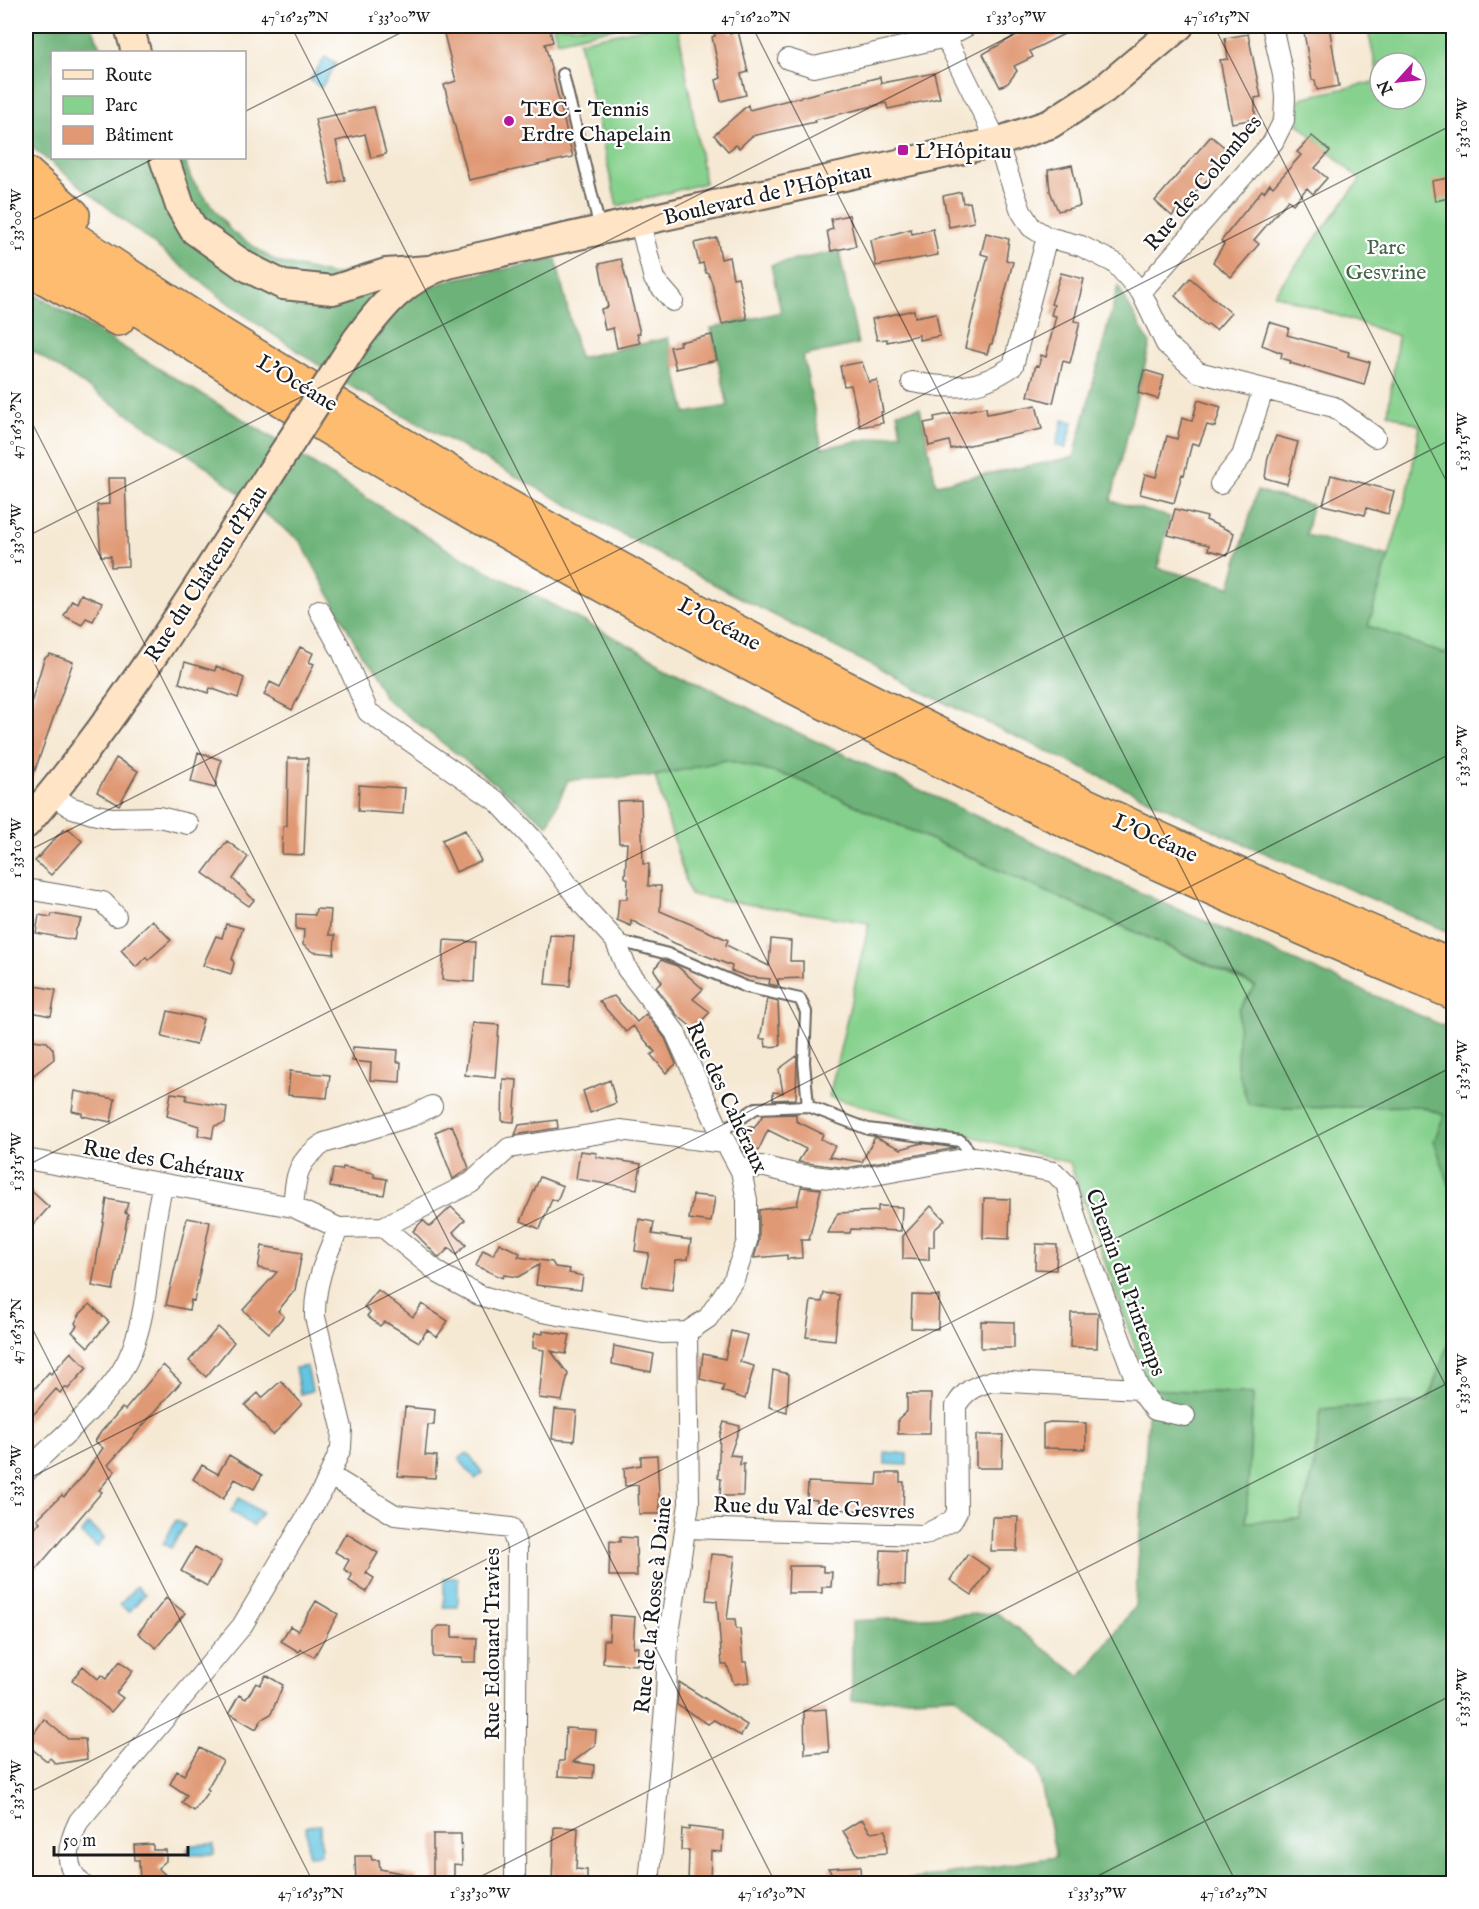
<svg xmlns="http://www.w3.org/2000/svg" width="1479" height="1909" viewBox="0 0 1479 1909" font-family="'IM FELL English',serif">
	<rect width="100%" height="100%" fill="#fff"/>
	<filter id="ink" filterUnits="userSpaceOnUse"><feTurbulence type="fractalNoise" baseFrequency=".0167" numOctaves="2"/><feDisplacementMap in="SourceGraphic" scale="12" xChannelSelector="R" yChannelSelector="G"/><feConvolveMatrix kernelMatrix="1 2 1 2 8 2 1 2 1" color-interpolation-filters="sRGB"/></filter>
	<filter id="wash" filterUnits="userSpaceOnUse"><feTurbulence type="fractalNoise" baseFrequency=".008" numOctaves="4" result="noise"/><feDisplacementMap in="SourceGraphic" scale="24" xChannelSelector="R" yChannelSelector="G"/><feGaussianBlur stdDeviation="1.35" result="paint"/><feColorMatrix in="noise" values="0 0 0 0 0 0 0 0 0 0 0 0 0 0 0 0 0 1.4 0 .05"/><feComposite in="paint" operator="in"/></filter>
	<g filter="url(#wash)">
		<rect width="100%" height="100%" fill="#f6e9d4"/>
		<path fill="#87d18e" stroke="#527655" stroke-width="1.5" fill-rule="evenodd" d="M553,26H622L557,41Z
			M652,26H678L705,183L617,206L579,41Z
			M1367,26H1453L1454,648L1444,654L1368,626L1408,491L1420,426L1388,413L1398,336L1274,294L1360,180L1293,119L1301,98L1379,81ZM1380,63H1416V99H1380Z
			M726,760L795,778L1256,987L1249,1104L1277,1108L1420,1106L1444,1115L1449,1184L1453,1186V1331L1427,1402L1321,1409L1313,1473L1300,1519L1246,1522L1253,1394L1150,1389L1070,1163L829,1097L869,923L690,895L655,776Z"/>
		<path fill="#6db379" stroke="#44684a" stroke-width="1.5" d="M26,26H92L102,52H52V158H184L191,179L231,231L277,262L333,275L367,267L407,298L449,280L556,259L579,358L668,338L686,413L728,406L711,328L781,312L771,265L839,251L858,344L803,356L822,448L901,433L897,412L920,408L936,484L1074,457L1118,286L1150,344L1111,501L1170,517L1158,568L1230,587L1257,491L1312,505L1306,535L1389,556L1368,626L1444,654L1453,648V934L1228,837L922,692L708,581L350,386L237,310L35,150L26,136V115L33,109L26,95Z
			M26,289L241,418L450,551L775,722L1134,890L1453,1030V1186L1449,1184L1434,1141L1444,1115L1420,1106L1277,1108L1248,1104L1237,1067L1239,1009L1256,986L795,778L726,760L655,776L568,780L548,825L385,698L301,542L204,465L26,346Z
			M1453,1331V1883H888L1056,1857L1038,1769L955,1696L852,1701V1621L997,1613L1081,1677L1135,1606L1150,1389L1253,1394L1246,1522L1300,1519L1313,1473L1321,1409L1427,1402Z"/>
		<path fill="#63c5e1" stroke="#40707e" stroke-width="1.5" d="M325,57L336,64L321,88L310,80Z
			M1063,420L1073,422L1066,448L1056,445Z
			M307,1366L312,1391L300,1394L295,1368Z
			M885,1452L907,1454V1465L885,1464Z
			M467,1453L483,1473L475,1479L459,1459Z
			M239,1498L262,1513L253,1526L231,1511Z
			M176,1520L185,1525L171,1548L163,1544Z
			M89,1524L104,1538L97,1547L81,1534Z
			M444,1578H458V1607H444Z
			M136,1586L145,1594L129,1612L120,1605Z
			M320,1825L321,1855L308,1856L306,1826Z
			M214,1844V1854L191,1855L187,1850L191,1845Z"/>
		<g id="blocks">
			<path fill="#e09974" d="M442,26H549L553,42L545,44L573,157L469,180L444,85L456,81Z
				M713,26H728L730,33L738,31L748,72L741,74L746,95L721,101L716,80L721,78L712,37L715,36Z
				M1017,26H1080L1030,51L1033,57L1014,66L1017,71L1008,83L1000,87L983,54L1020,33Z
				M1303,26H1329L1339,86L1317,90L1315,80H1312Z
				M1248,34L1261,97L1255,98V119L1232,123L1220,60L1228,59L1225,38Z
				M934,73L940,98L888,109L886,103L814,120L815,122L752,136L739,148L736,145L728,151L714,135L748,105L749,110L880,77L881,83Z
				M374,107L386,154L371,158L365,134L336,141L345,180L330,184L315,119Z
				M1211,136L1229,151L1209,178L1172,216L1155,201Z
				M1312,136L1330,151L1315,168L1327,178L1313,194L1307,188L1293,204L1288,200L1254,240L1259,244L1231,277L1213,262L1224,244L1221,241L1262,190L1264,192L1270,184L1273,187L1301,155L1297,152Z
				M1072,165L1080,206L1058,211L1050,191L1048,170Z
				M1454,177V197L1435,201L1432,181Z
				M961,192L963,203L970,202L974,222L949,227L943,196Z
				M849,215L856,246L831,251L827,231L833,229L831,219Z
				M911,229L912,234L933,229L938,255L876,266L871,240Z
				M986,233L1009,239L1006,260L1013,262L992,344H990L987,354L965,348L988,256L981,254Z
				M717,238L721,259L729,257L733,278L738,277L747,319L722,324L712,283L708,273H706L703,263L699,264L694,243Z
				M621,259L640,333L637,334L640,343L617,348L613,328L605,330L601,309L608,307L599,264Z
				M1061,273L1084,279L1074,321L1080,322L1075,343L1070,363L1063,361L1053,403L1028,396L1036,365L1039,366L1041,355L1046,357L1056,316L1051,315L1054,305L1051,304Z
				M1190,278L1231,313L1216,330L1208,324L1206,326L1175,296Z
				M914,310L915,317L936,313L940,336L919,340V335L887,342V339L877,340L872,319Z
				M1269,322L1289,328L1287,335L1349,352L1348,356L1370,362L1364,385L1290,363L1291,361L1281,358L1282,353L1262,345Z
				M712,335L717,360L676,369L670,347L680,345L679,342Z
				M862,362L869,382L877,380L883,412H881L883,423L860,427L851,385L844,386L840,366Z
				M1144,370L1164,376L1158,399L1138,393Z
				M1198,400L1221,407L1215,427L1207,425L1199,445L1192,443L1184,475L1182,474L1174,503L1140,494L1145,474L1156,477L1167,436L1177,439L1182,418L1192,421Z
				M1036,405L1042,429L951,449L949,441L929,446L924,423L935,421L934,417L986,407L987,414Z
				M1276,436L1298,442L1287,484L1265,478L1268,457Z
				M1331,475L1394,491L1388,514L1367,508L1365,515L1323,505Z
				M108,478H125L128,566L111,567V556H101L97,505L109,504Z
				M1175,509L1207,517L1206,520L1234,533L1228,555L1208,550L1209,545L1168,535Z
				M81,594L102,603L93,621L86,618L82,625L64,616L72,600L77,603Z
				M300,647L313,653L309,662L314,664L292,710L264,695L270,682L280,687Z
				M50,654L73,662L28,790L26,744L32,724L26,720L44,659Z
				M185,662L215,671L216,666L244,678L238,698L210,688L208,693L179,683Z
				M198,752L221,760L215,788L191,782Z
				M116,758L138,771L119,805L97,792Z
				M288,758H308L304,855L282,854L283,826H287Z
				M359,785L405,788L403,814L358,811Z
				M641,800L643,864H649L648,886H661L660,911L728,940L726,945L769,966L771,939L791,941L790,961H803V978L778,979V986L769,984L770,979L749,977L731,971L732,966L674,943L631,920V926L617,920L619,899H627L628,879L625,877L627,843H619L617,801Z
				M69,829L82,841L51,875L35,861L63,830Z
				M465,830L481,861L456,872L442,840Z
				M227,841L248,857L233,879L254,900L249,906L203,873Z
				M316,909L331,910L329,935H335L334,954L313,952L303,945L304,930L296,929V914L315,915Z
				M52,914L82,919L76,929L74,940L36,933L39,915L51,917Z
				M152,920L171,940L148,960L146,957L136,967L121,950Z
				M226,924L243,928L232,959L234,963L231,974L203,965L216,936L222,938Z
				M550,935L574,936L570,986L545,984Z
				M444,940L476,942L474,982L442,980Z
				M661,960L677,966L703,989L693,999L710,1012L694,1029L677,1015L656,987L662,982L654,970Z
				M26,984L56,990L51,1016L26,1011Z
				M614,996L637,1022L646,1014L665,1038L676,1064L666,1073L651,1055L655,1052L633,1026L626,1032L599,1001Z
				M767,999L778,1002L780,1046L766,1047L765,1039H760Z
				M168,1011L203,1019L196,1045L162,1037Z
				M473,1023L499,1025L495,1078L465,1075Z
				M26,1039L47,1042L53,1049L54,1059L26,1081Z
				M353,1047L398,1050L397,1062H401L400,1082L370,1080L371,1063L352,1061Z
				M797,1056L796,1099L773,1100V1092L783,1093L779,1069Z
				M290,1071L330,1075L327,1098L288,1095Z
				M503,1079L517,1080L514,1122L502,1121Z
				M610,1080L616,1103L590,1113L583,1091Z
				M75,1091L115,1099L111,1122L82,1116V1113L72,1111Z
				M171,1093L187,1095L186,1100L227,1107L225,1123L214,1126L212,1138L198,1135L199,1126L167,1116Z
				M796,1114V1121L823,1134L821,1139L835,1146L829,1157L862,1162L875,1137L901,1149L922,1143L956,1148L847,1168L798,1162L806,1149L768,1130L756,1155L744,1152L740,1144L749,1126L754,1128L763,1115Z
				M557,1120L558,1128L515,1135L519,1125Z
				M452,1125L469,1168L453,1179L435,1132Z
				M580,1151L597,1153L596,1157L641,1164L637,1189L576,1179Z
				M343,1167L374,1173V1177L387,1179L384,1195L330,1187L333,1169L342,1170Z
				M540,1177L563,1186L557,1201L552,1199L540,1229L521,1221Z
				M26,1186L49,1207L26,1233Z
				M801,1187L821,1189L809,1240H801L802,1258L787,1259V1255L754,1258L759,1241V1210L797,1205Z
				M693,1195L715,1197L711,1222L689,1219Z
				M984,1198L1010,1199L1009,1239L983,1238Z
				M107,1199L128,1203L125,1213L128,1214L113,1290L92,1286Z
				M878,1206L902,1207L901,1231L851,1229L850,1233H828L838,1213L878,1211Z
				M931,1206L945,1220L934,1230V1247H929V1260L903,1259V1236Z
				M451,1207L465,1220L453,1232L466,1245L456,1255L449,1248L439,1258L413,1231L423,1220L430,1227Z
				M187,1218L210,1222L194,1301L191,1300L189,1310L166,1305Z
				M639,1219L654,1222L652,1234L691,1240L688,1259L676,1260L672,1290L642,1286L649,1253L635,1251Z
				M499,1243L520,1253L518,1257L552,1262L555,1267L570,1269L569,1273L583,1276L581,1290L536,1285L539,1265L518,1277L504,1275L503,1278L476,1266L483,1250L493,1255Z
				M1036,1244L1057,1245L1056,1270L1035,1269Z
				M262,1246L302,1253L295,1290L278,1311L284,1316L269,1333L243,1310L277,1272L258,1268Z
				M378,1290L413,1317L422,1304L448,1321L437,1337L427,1330L419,1342L387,1323L384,1322L380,1326L367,1316L370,1312L364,1307Z
				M824,1293L839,1295L835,1340L806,1337L811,1301L822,1302Z
				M912,1295L939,1296L938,1329L911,1328Z
				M90,1304L109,1322L88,1347L72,1332L77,1326L75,1323L80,1314Z
				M1071,1313H1098L1097,1348L1070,1347Z
				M981,1321L1014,1322V1348H981Z
				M218,1327L234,1342L206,1377L189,1361Z
				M543,1331L570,1335L566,1354L551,1351L568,1374L562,1401L539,1398L544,1350L533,1348V1342L535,1333L543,1334Z
				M731,1331L747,1335L740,1362L754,1366L745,1399L722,1391L724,1385L700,1379L703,1354L725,1359Z
				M614,1346L654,1354L651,1372L612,1364Z
				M71,1352L87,1368L68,1389L65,1387L60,1393L56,1389L26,1423V1399L49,1372L51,1374Z
				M163,1365L181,1382L108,1465L115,1471L99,1490L102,1492L26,1581V1539L40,1522L37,1519L62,1495L64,1497L82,1477L103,1448L95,1441L101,1432L122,1408L125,1410Z
				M773,1370L789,1374L787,1412L769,1407Z
				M281,1381L302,1404L273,1435L245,1405L258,1393L262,1398Z
				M907,1394H931L930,1434H898V1419L907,1411Z
				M405,1407L435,1410L434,1425H428L425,1455L437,1456L435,1478L398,1476Z
				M555,1409L577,1411L574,1441L552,1439Z
				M724,1422L740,1426L730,1455L740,1456V1465L744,1464L743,1496H720L721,1479L718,1478L720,1435Z
				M1050,1422L1086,1423V1449L1043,1448V1424Z
				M976,1435H1003L1002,1468H976Z
				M229,1455L262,1475L254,1489L235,1479L223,1499L193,1479L202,1465L218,1474Z
				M657,1455L660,1514H639L638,1485L625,1486L624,1468L641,1465V1456Z
				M878,1473H900V1482H904L903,1513L817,1508V1500L807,1499L808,1482L877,1485Z
				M992,1517H1018L1017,1551H991Z
				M346,1533L378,1553L366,1573L374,1578L366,1592L349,1581L352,1575L344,1569L349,1560L335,1552Z
				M620,1537L636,1538L637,1576H609L610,1541L620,1542Z
				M195,1547L221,1562L207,1586L181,1571Z
				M881,1550L906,1551L905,1585L879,1584Z
				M711,1554L735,1556L727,1619H735L736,1629H740L743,1662H746L749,1682L734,1684L727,1665H722L717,1601L706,1600Z
				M968,1554L990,1569L972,1595L950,1580Z
				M789,1566H823V1572H832L831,1587H822V1593H788Z
				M166,1598L185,1613L156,1648L138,1633Z
				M316,1601L338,1614L314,1657L301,1649L299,1652L281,1641L290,1626L298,1631Z
				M610,1615L635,1617L633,1647H638L637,1665L603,1663L604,1640H609Z
				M439,1626H452V1637L477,1638L476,1662H462V1658L433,1657V1631Z
				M120,1661L133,1671L116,1693L123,1698L111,1712L72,1680L83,1666L98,1679L101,1675L106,1679Z
				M266,1675L283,1685L271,1714L262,1719L256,1729L229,1713L239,1695L246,1699L256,1683L260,1685Z
				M679,1682L747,1725L741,1736L714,1720L708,1724L677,1705Z
				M826,1709L829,1752L805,1754L804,1711Z
				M44,1719L68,1739H85L87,1759L56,1764L50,1758L47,1761L26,1744Z
				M566,1728L596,1730L595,1745L573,1762L594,1765L593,1778L558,1776L559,1761H564Z
				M200,1748L223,1761L207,1789L209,1790L194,1811L182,1803L187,1795L170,1784L177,1771L184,1775Z
				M862,1819L870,1832L886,1830L887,1853L858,1855L843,1831Z
				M554,1827L578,1828L576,1869L587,1870V1884L552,1883Z
				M689,1827L723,1831L722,1852L711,1851L710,1884L688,1883L689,1850H681L682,1829L689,1830Z
				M433,1834H461L462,1865L454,1864V1884H433Z
				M153,1844V1850H166V1861L158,1868L175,1884L140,1883L139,1860H135L134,1845Z
				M355,1856H371L372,1860H379L380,1869L417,1876V1884H356Z
				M860,1866L861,1881L838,1883L828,1868Z"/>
		</g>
	</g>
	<g filter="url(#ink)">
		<use href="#blocks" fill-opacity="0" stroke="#68645c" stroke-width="1.5"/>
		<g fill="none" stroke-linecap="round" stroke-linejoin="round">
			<g stroke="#68645c" stroke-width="14">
				<path id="lane" d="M563,74L600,229
					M615,940L668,954L746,987L800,999L806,1012L804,1062L808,1106L868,1129L961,1141L974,1157
					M720,1132L756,1108L808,1106"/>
			</g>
			<g stroke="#68645c" stroke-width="22">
				<path id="street" d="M940,26L997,142L1021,211L1031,227L1047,237L1081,246L1115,263L1141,292L1166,344L1198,372L1334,407L1375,437
					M788,59L814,67L946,37L967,26
					M640,223L654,279L673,301
					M1141,292L1273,142L1284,120L1285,98L1283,75L1272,26
					M912,382C954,389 976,391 1013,366L1047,237
					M1220,484L1242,456L1263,390
					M51,794L70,807L92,814L112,818L159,817L188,824
					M26,889L103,902L116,916
					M26,1159L293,1207L339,1228L383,1227L440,1274L479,1295L530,1310L662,1333L687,1332L708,1318L734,1279L747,1241V1200L741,1171L720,1132L675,1032L627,969L615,940L582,904L541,848L498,802L368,712L342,651L319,610
					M741,1171L761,1166L795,1174L847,1180L974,1157L1054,1172L1066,1184L1079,1229L1139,1389L1155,1410L1185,1416
					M293,1207C296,1175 296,1162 324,1143L412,1116L432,1106
					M383,1227L471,1183L509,1148L620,1130L725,1143
					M26,1472C56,1441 98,1408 121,1372C152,1324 147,1240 163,1185
					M329,1475L395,1515L511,1528L517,1547L515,1884
					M686,1528L924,1535L952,1521L957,1512L956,1406C965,1390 975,1386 992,1381L1139,1389
					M82,1884C61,1866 69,1841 79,1821L242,1626L324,1487L341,1448L342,1428L315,1317C314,1286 325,1256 339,1228
					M649,1884L666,1697L668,1640L689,1504L687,1332"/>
			</g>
			<g stroke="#68645c" stroke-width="32">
				<path id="secondary" d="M129,26L136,52
					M164,158L180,206L194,230L245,266L283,285L333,290L386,273L429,270
					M356,341C381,307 405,277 448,264L997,142L1050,124L1104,89L1179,26
					M26,824C119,717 194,593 270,474"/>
			</g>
			<g stroke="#68645c" stroke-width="36">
				<path id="highway" d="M26,173L73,215
					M26,205C140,287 262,360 383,433C725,638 1085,814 1454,967
					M26,233C150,320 280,400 411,477C746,673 1095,843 1454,993
					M26,267L118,319"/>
			</g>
			<use href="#lane" stroke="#fff" stroke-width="10"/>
			<use href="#street" stroke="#fff" stroke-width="20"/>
			<use href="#secondary" stroke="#ffe4c6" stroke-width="28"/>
			<use href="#highway" stroke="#febc70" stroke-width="33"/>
			<g stroke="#68645c" stroke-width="32" stroke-linecap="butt">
				<path id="secondary-bridge" d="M270,474L356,341"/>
			</g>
			<use href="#secondary-bridge" stroke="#ffe4c6" stroke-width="28"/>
		</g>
	</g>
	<path fill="none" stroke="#1c1c1c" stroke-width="1.5" stroke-opacity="0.45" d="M291,26L1237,1884M752,26L1454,1402M1214,26L1454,496M244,112L414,26M26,223L155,158M26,411L776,1884M26,537L1030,26M26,852L1454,124M26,1166L1454,438M26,1316L314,1884M26,1480L1454,752M26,1794L1454,1066M466,1884L1454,1380M1082,1884L1454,1694"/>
	<g fill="#b5179e" stroke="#fff" stroke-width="2">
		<circle cx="509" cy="121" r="6"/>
		<rect x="897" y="144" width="12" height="12" rx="3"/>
	</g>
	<g text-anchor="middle" stroke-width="4.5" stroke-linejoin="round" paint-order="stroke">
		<g font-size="22" fill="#1c1c1c" stroke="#fff" text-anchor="start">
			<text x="521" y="116">TEC - Tennis<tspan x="521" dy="25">Erdre Chapelain</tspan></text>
			<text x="915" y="158">L'Hôpitau</text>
		</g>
		<g font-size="22" fill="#1c1c1c" stroke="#fff">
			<text transform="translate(1202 182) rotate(-50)" y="8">Rue des Colombes</text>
			<text transform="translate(767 193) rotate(-13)" y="8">Boulevard de l'Hôpitau</text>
			<text transform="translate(298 382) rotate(31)" y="8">L’Océane</text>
			<text transform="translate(205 573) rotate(-57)" y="8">Rue du Château d'Eau</text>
			<text transform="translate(720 623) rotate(28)" y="8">L’Océane</text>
			<text transform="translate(1156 837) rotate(24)" y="8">L’Océane</text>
			<text transform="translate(728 1097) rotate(65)" y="8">Rue des Cahéraux</text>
			<text transform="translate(164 1160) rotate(10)" y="8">Rue des Cahéraux</text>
			<text transform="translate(1127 1282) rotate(70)" y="8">Chemin du Printemps</text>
			<text transform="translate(814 1507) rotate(2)" y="8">Rue du Val de Gesvres</text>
			<text transform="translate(652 1605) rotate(-84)" y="8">Rue de la Rosse à Daine</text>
			<text transform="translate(491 1644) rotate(-90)" y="8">Rue Edouard Travies</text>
		</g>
		<g font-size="22" fill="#47644a" stroke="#fff">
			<text x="1386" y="254">Parc<tspan x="1386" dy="25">Gesvrine</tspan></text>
		</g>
	</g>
	<rect width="1479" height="1909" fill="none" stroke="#fff" stroke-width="66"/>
	<rect x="51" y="51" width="195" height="108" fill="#ffffff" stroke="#a4a4a4" stroke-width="1.5"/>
	<rect x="63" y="70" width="30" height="9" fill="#ffe4c6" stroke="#a4a4a4" stroke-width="1.5"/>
	<text x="105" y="81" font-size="18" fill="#1c1c1c">Route</text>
	<rect x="63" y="96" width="30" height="18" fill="#87d18e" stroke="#a4a4a4" stroke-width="1.5"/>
	<text x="105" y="111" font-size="18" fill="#1c1c1c">Parc</text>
	<rect x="63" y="126" width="30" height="18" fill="#e09974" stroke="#a4a4a4" stroke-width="1.5"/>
	<text x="105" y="141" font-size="18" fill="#1c1c1c">Bâtiment</text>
	<g transform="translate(1398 81) rotate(243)"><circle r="28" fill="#ffffff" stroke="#a4a4a4" stroke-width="1.5"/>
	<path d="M0-4.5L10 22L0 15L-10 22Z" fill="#b5179e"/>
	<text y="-9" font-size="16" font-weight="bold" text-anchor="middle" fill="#1c1c1c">N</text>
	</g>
	<path d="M54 1846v9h134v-9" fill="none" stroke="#1c1c1c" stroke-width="3"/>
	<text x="63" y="1846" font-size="18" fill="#1c1c1c" stroke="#ffffff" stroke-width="4.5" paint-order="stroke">50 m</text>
	<rect x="33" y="33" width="1413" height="1843" fill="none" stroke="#1c1c1c" stroke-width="2"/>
	<g font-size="15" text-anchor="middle" fill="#1c1c1c">
		<text x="295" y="22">47°16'25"N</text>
		<text x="399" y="22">1°33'00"W</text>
		<text x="756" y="22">47°16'20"N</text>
		<text x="1016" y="22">1°33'05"W</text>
		<text x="1217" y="22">47°16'15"N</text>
		<text transform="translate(1462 128) rotate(-90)" y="5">1°33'10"W</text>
		<text transform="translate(16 220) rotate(-90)" y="5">1°33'00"W</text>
		<text transform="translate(16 425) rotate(-90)" y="5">47°16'30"N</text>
		<text transform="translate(1462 442) rotate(-90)" y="5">1°33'15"W</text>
		<text transform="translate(16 534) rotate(-90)" y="5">1°33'05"W</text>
		<text transform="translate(1462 756) rotate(-90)" y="5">1°33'20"W</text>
		<text transform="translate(16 848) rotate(-90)" y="5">1°33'10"W</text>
		<text transform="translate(1462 1070) rotate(-90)" y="5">1°33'25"W</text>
		<text transform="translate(16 1162) rotate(-90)" y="5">1°33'15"W</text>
		<text transform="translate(16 1331) rotate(-90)" y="5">47°16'35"N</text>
		<text transform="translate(1462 1384) rotate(-90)" y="5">1°33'30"W</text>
		<text transform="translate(16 1476) rotate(-90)" y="5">1°33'20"W</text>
		<text transform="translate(1462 1698) rotate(-90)" y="5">1°33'35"W</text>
		<text transform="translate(16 1790) rotate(-90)" y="5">1°33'25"W</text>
		<text x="311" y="1898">47°16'35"N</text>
		<text x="480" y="1898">1°33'30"W</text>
		<text x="772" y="1898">47°16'30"N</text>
		<text x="1097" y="1898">1°33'35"W</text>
		<text x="1234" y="1898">47°16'25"N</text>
	</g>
</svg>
